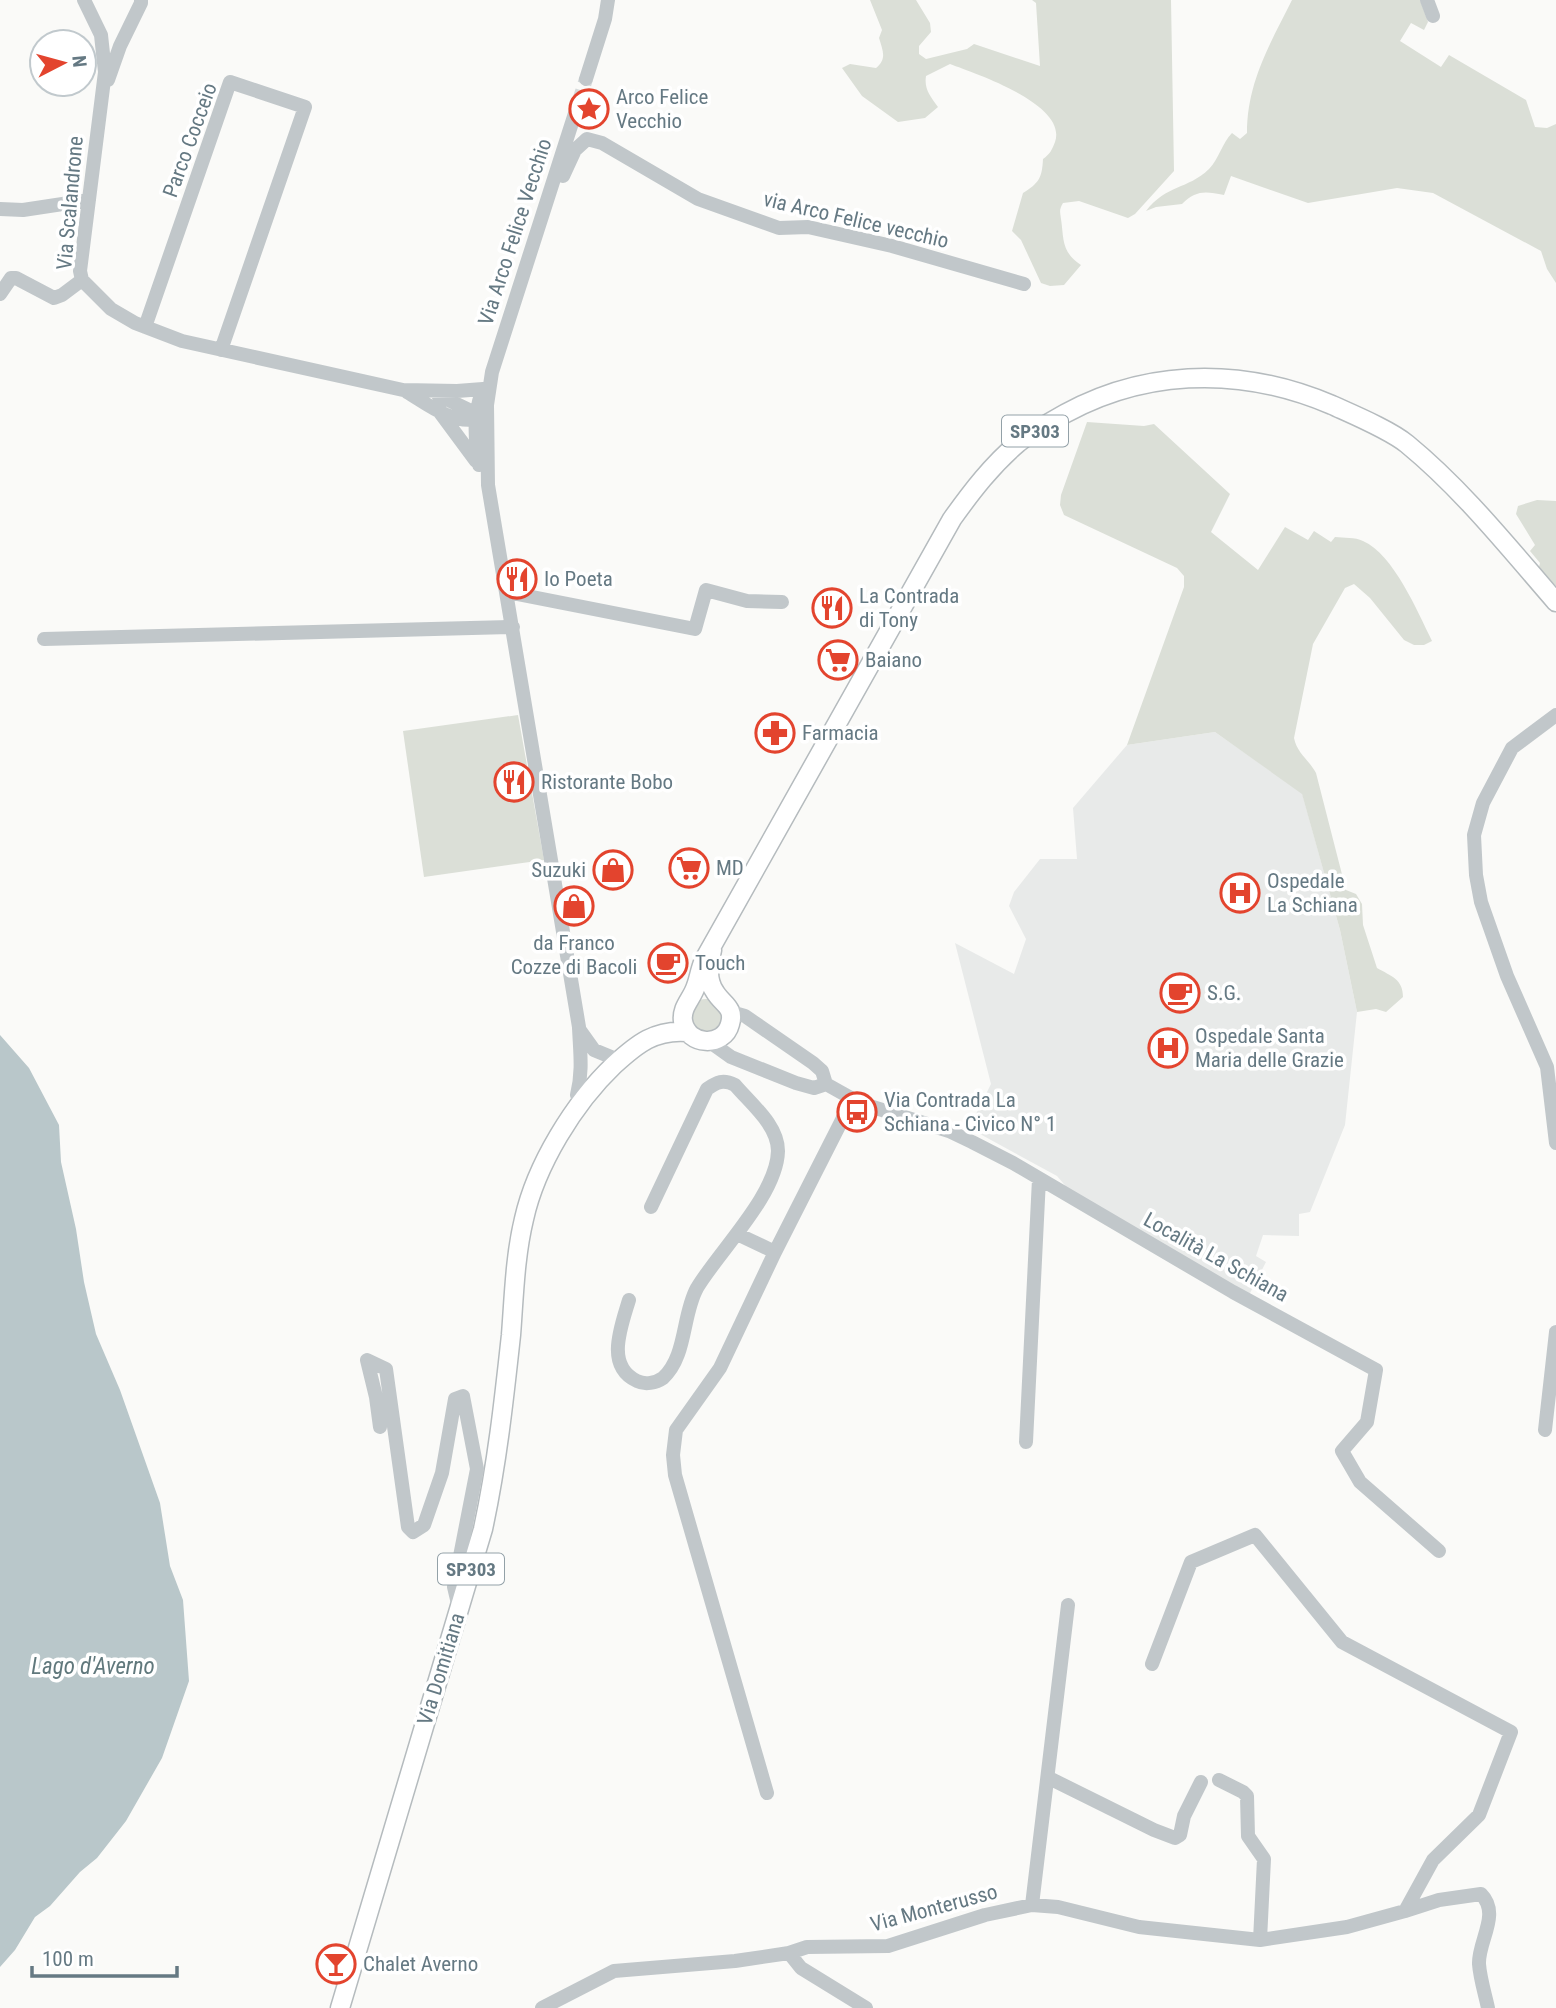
<svg xmlns="http://www.w3.org/2000/svg" width="1556" height="2008" viewBox="0 0 1556 2008" font-family="'Roboto Condensed',sans-serif">
	<rect width="100%" height="100%" fill="#fafaf8"/>
	<path fill="#e8eae9" d="M1215,732L1302,793L1340,930L1357,1012L1345,1125L1310,1212L1299,1214V1236L1263,1235L1256,1256L1266,1262L1249,1295L1075,1197L1057,1176L969,1128L991,1084L955,943L1014,974L1026,939L1009,906L1014,892L1040,859H1077L1073,808L1127,745Z"/>
	<path fill="#dbdfd7" d="M870,0H916L930,23L931,32L919,46V54L926,59L967,49L974,44L1040,66L1036,3L1032,0H1171L1174,171L1135,214L1128,218L1079,201L1063,203C1059,210 1060,211 1061,219C1064,239 1061,252 1081,265L1064,285L1050,286L1041,283L1021,240L1012,231L1023,193C1039,183 1042,178 1043,159C1050,154 1052,150 1055,142C1068,104 976,74 950,64L926,76C924,89 930,96 938,107L925,118L898,122L862,96L842,68L850,64L876,68C887,59 883,51 879,38L882,30Z
		M1292,0H1420L1428,22L1424,30L1411,23L1400,41L1441,67L1449,55L1526,100L1535,127L1547,128L1556,124V283L1547,269L1541,251L1433,193L1397,188L1308,203L1231,176L1224,195C1205,191 1196,190 1182,204L1156,207L1146,211C1167,184 1187,190 1209,169C1219,159 1222,143 1232,133L1240,139L1247,133C1247,82 1270,44 1292,0Z
		M1087,422L1144,426L1154,424L1230,494L1211,532L1258,570L1285,527L1308,540L1314,531L1331,542L1335,537C1344,538 1355,537 1363,541C1394,555 1417,611 1432,641L1424,645H1414L1404,640L1370,598L1354,584L1345,588L1313,644L1294,738C1297,753 1309,760 1316,773L1346,890L1356,894L1362,904L1363,925L1377,968C1391,976 1403,979 1403,997L1386,1012L1376,1009L1357,1012L1340,930L1302,794L1215,732L1127,745L1184,587V576L1177,568L1064,515L1060,505L1061,495Z
		M1537,500L1556,501V586L1539,567L1540,563L1530,551L1535,545L1516,514L1518,506Z
		M518,715L544,860L424,877L403,731Z
		M689 1016a17 17 0 1 1 34 0a17 17 0 1 1-34 0Z"/>
	<path fill="#b9c7ca" d="M0,1035L29,1068L59,1125L61,1162L76,1229L84,1282L96,1334L120,1390L160,1503L170,1566L183,1600L189,1681L162,1758L126,1821L97,1858L80,1872L50,1906L35,1917L15,1950L0,1967Z"/>
	<g fill="none" stroke-linecap="round" stroke-linejoin="round">
		<path stroke="#d5dadb" stroke-width="14" stroke-dasharray="14 7" stroke-linecap="butt" d="M578,104L586,79"/>
		<g stroke="#b5bbbe" stroke-width="21">
			<path id="major" d="M712,950C709,964 706,979 715,992C722,1004 735,1007 730,1024C724,1048 687,1046 683,1021C681,1007 692,999 696,986C699,978 700,969 704,960L952,519C972,491 992,465 1018,443C1027,435 1038,429 1049,423C1137,368 1238,365 1332,405C1354,415 1390,430 1407,444C1463,490 1509,548 1556,602
				M340,2008L483,1529C497,1464 504,1400 511,1335C514,1296 515,1256 524,1219C536,1165 574,1103 614,1065C637,1044 655,1029 688,1032"/>
		</g>
		<path stroke="#c1c7ca" stroke-width="14" d="M84,0L101,35L105,72L80,271L82,280L111,309L135,323L182,341L403,390L457,391L483,389
			M1427,0L1433,16
			M586,79L605,19L608,0
			M108,80L120,46L141,3V0
			M563,176L575,150L587,139L602,143L698,199L779,228L808,227L892,246L1024,284
			M0,209L23,210L89,200
			M0,294L11,278H16L54,298L62,295L82,280
			M145,327L230,82L305,107L221,350
			M407,392C427,404 452,424 476,419L481,411
			M456,392C446,395 437,399 439,411L476,461
			M438,395L467,409L478,423
			M479,465C475,440 473,416 482,392
			M507,592L695,629L706,590L747,601L782,602
			M44,639L513,627
			M1556,715L1512,748L1483,803L1474,835L1476,875L1481,902L1507,976L1547,1067L1556,1143
			M731,1012L745,1016L813,1063L822,1071L826,1084L860,1103L949,1131L972,1142L1013,1163L1233,1292L1376,1370L1367,1422L1342,1451L1360,1482L1439,1551
			M579,1029L594,1050L611,1057
			M710,1042L731,1057L796,1083L814,1088L826,1084
			M577,1095C583,1071 580,1052 579,1027L488,485L487,405L492,372L578,104
			M737,1234L775,1252
			M629,1300C621,1327 605,1366 637,1381C645,1385 656,1383 663,1378C687,1356 682,1315 697,1288C719,1251 777,1195 778,1151C778,1125 751,1104 735,1085C723,1079 717,1082 707,1089L651,1207
			M380,1427L376,1397L367,1360L386,1369L408,1527L413,1532L424,1525L442,1473L455,1399L463,1396L477,1469L454,1587L459,1608
			M1545,1430L1556,1332
			M1026,1442L1039,1179
			M1049,1778L1154,1830L1175,1838L1180,1835L1184,1816L1201,1782
			M1219,1780L1243,1792L1247,1796L1248,1836L1264,1859L1260,1940
			M767,1793L675,1475L673,1455L676,1430L720,1368L775,1252L842,1120L851,1098
			M1032,1905L1068,1605
			M1405,1911L1439,1900L1481,1894C1501,1914 1478,1941 1479,1964C1480,1978 1485,1994 1488,2008
			M789,1953L801,1968L866,2008
			M542,2008L614,1971L735,1961L789,1953L807,1947L888,1946L985,1915L1032,1905L1058,1907L1139,1927L1260,1940L1347,1927L1405,1911L1433,1860L1479,1815L1511,1732L1342,1642L1255,1535L1191,1562L1152,1664"/>
		<use href="#major" stroke="#fff" stroke-width="18"/>
	</g>
	<defs>
		<g id="sight-ring" transform="scale(2.0125)"><circle r="9.5" fill="#fff" stroke="#e3442e" stroke-width="1.5"/><path d="M0-6L1.8-2.2L6-1.7L2.9 1.2L3.7 5.4L0 3.3L-3.7 5.4L-2.9 1.2L-6-1.7L-1.8-2.2Z" fill="#e3442e"/></g>
		<g id="restaurant-ring" transform="scale(2.0125)"><circle r="9.5" fill="#fff" stroke="#e3442e" stroke-width="1.5"/><path d="M-5-6h1v4h1v-4h1v4h1v-4h1v5L-1.5 .5V6h-2V.5L-5-1ZM5-6V6H3V1.5H1.5Q1.5-4 5-6Z" fill="#e3442e"/></g>
		<g id="supermarket-ring" transform="scale(2.0125)"><circle r="9.5" fill="#fff" stroke="#e3442e" stroke-width="1.5"/><path d="M-6-5.5h2.5l.6 2H6L4.5 2H-2.5L-4.4-4H-6ZM-1.5 3.2a1.3 1.3 0 1 0 .1 0ZM3 3.2a1.3 1.3 0 1 0 .1 0Z" fill="#e3442e"/></g>
		<g id="pharmacy-ring" transform="scale(2.0125)"><circle r="9.5" fill="#fff" stroke="#e3442e" stroke-width="1.5"/><path d="M-2-6h4v4h4v4h-4v4h-4v-4h-4v-4h4Z" fill="#e3442e"/></g>
		<g id="shop-ring" transform="scale(2.0125)"><circle r="9.5" fill="#fff" stroke="#e3442e" stroke-width="1.5"/><path d="M-5-2.5h2.3a2.7 3.5 0 0 1 5.4 0H5L5.5 6h-11ZM-1.5-2.5h3a1.5 2.3 0 0 0-3 0Z" fill="#e3442e"/></g>
		<g id="hospital-ring" transform="scale(2.0125)"><circle r="9.5" fill="#fff" stroke="#e3442e" stroke-width="1.5"/><path d="M-5-5h3v3.5h4V-5h3V5h-3V1.5h-4V5h-3Z" fill="#e3442e"/></g>
		<g id="cafe-ring" transform="scale(2.0125)"><circle r="9.5" fill="#fff" stroke="#e3442e" stroke-width="1.5"/><path d="M-5.5-4.5H6V0H3Q3 3.5 0 3.5H-2.5Q-5.5 3.5-5.5 0ZM3-3.2v2h1.7v-2ZM-6 4.5H4V6H-6Z" fill="#e3442e"/></g>
		<g id="bus-ring" transform="scale(2.0125)"><circle r="9.5" fill="#fff" stroke="#e3442e" stroke-width="1.5"/><path d="M-5-6H5V4H4V6H2V4H-2V6H-4V4H-5ZM-3.5-4V0h7V-4ZM-3.5 1.2v1.5H-2V1.2ZM2 1.2v1.5H3.5V1.2Z" fill="#e3442e"/></g>
		<g id="bar-ring" transform="scale(2.0125)"><circle r="9.5" fill="#fff" stroke="#e3442e" stroke-width="1.5"/><path d="M-6-5H6L.8 .8V4.5H3.5V6h-7V4.5H-.8V.8Z" fill="#e3442e"/></g>
	</defs>
	<g fill-rule="evenodd">
		<use href="#sight-ring" x="589" y="109"/>
		<use href="#restaurant-ring" x="517" y="579"/>
		<use href="#restaurant-ring" x="832" y="608"/>
		<use href="#supermarket-ring" x="838" y="660"/>
		<use href="#pharmacy-ring" x="775" y="733"/>
		<use href="#restaurant-ring" x="514" y="782"/>
		<use href="#supermarket-ring" x="689" y="868"/>
		<use href="#shop-ring" x="613" y="870"/>
		<use href="#hospital-ring" x="1240" y="893"/>
		<use href="#shop-ring" x="574" y="906"/>
		<use href="#cafe-ring" x="668" y="963"/>
		<use href="#cafe-ring" x="1180" y="993"/>
		<use href="#hospital-ring" x="1168" y="1048"/>
		<use href="#bus-ring" x="857" y="1112"/>
		<use href="#bar-ring" x="336" y="1964"/>
	</g>
	<g text-anchor="middle" stroke-width="7" stroke-linejoin="round" paint-order="stroke">
		<g fill="#fff" stroke="#93a1a8" stroke-width="2">
			<rect x="1002" y="415.5" width="66" height="31" rx="5"/>
			<rect x="438" y="1553.5" width="66" height="31" rx="5"/>
		</g>
		<g font-size="19" font-weight="bold" fill="#657983">
			<text x="1035" y="438">SP303</text>
			<text x="471" y="1576">SP303</text>
		</g>
		<g font-size="21" fill="#657983" stroke="#fff" text-anchor="start">
			<text x="616" y="104">Arco Felice<tspan x="616" dy="24">Vecchio</tspan></text>
			<text x="544" y="586">Io Poeta</text>
			<text x="859" y="603">La Contrada<tspan x="859" dy="24">di Tony</tspan></text>
			<text x="865" y="667">Baiano</text>
			<text x="802" y="740">Farmacia</text>
			<text x="541" y="789">Ristorante Bobo</text>
			<text x="716" y="875">MD</text>
			<text x="586" y="877" text-anchor="end">Suzuki</text>
			<text x="1267" y="888">Ospedale<tspan x="1267" dy="24">La Schiana</tspan></text>
			<text x="574" y="950" text-anchor="middle">da Franco<tspan x="574" dy="24">Cozze di Bacoli</tspan></text>
			<text x="695" y="970">Touch</text>
			<text x="1207" y="1000">S.G.</text>
			<text x="1195" y="1043">Ospedale Santa<tspan x="1195" dy="24">Maria delle Grazie</tspan></text>
			<text x="884" y="1107">Via Contrada La<tspan x="884" dy="24">Schiana - Civico N° 1</tspan></text>
			<text x="363" y="1971">Chalet Averno</text>
		</g>
		<g font-size="21" fill="#657983" stroke="#fff">
			<text transform="translate(190 140) rotate(-70)" y="7">Parco Cocceio</text>
			<text transform="translate(70 203) rotate(-85)" y="7">Via Scalandrone</text>
			<text transform="translate(856 220) rotate(13)" y="7">via Arco Felice vecchio</text>
			<text transform="translate(515 232) rotate(-72)" y="7">Via Arco Felice Vecchio</text>
			<text transform="translate(1216 1257) rotate(29)" y="7">Località La Schiana</text>
			<text transform="translate(441 1669) rotate(-73)" y="7">Via Domitiana</text>
			<text transform="translate(934 1908) rotate(-15)" y="7">Via Monterusso</text>
		</g>
		<g font-size="23" font-style="italic" fill="#60787c" stroke="#fff">
			<text x="93" y="1674">Lago d'Averno</text>
		</g>
	</g>
	<g transform="translate(63 63) rotate(84)"><circle r="33" fill="#ffffff" stroke="#c1c9cd" stroke-width="2"/>
	<path d="M0-5L12 26L0 18L-12 26Z" fill="#e3442e"/>
	<text y="-10" font-size="19" font-weight="bold" text-anchor="middle" fill="#657983">N</text>
	</g>
	<path d="M32 1966v10h145v-10" fill="none" stroke="#657983" stroke-width="3.5"/>
	<text x="42" y="1966" font-size="21" fill="#657983" stroke="#ffffff" stroke-width="5" paint-order="stroke">100 m</text>
</svg>
